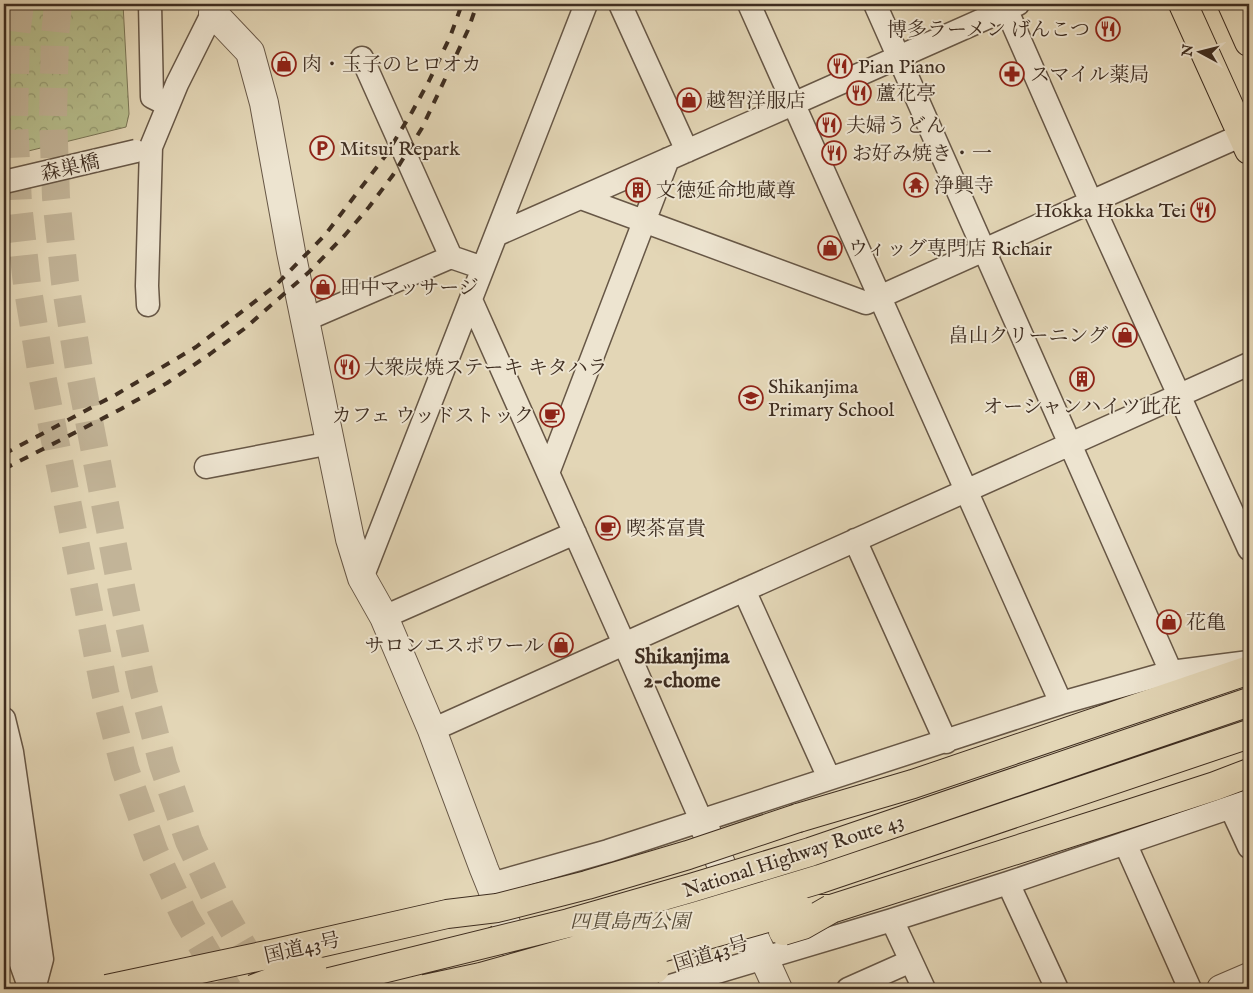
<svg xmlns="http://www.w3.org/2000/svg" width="1253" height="993" viewBox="0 0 1253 993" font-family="'IM FELL English','Noto Serif JP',serif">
	<defs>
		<pattern id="park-crowns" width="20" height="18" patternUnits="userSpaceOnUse" patternTransform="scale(1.25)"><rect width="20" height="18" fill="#b6bd8c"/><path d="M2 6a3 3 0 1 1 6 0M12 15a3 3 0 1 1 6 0" fill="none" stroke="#959a72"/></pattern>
	</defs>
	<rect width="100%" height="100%" fill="#e3d6b6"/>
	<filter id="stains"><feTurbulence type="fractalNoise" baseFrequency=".004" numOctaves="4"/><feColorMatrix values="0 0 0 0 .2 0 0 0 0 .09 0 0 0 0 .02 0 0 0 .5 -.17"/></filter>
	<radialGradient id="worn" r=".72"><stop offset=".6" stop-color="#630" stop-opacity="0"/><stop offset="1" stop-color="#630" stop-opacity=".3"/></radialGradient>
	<path fill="url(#park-crowns)" stroke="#7a7556" d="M4,4H123L129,114L126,127L4,157Z"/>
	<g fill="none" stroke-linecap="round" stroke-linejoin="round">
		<path stroke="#c2b498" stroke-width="28" stroke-dasharray="28 14" stroke-linecap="butt" d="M20,4L16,35L14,120L18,204L27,284L41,370L105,692L125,769L154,851L185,917L228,989
			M58,4L55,36L53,116L56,197L65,282L79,369L123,597L142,685L163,765L189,841L221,909L259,974L270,989"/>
		<g stroke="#675746" stroke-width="25">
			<path id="minor" d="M150,4L152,97L168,105
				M620,4L687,151
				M749,4L1061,703
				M875,4L1171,672
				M1004,4L1091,202L1249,549
				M362,58L451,257L483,268
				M581,198L866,303L1091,202L1249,132
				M496,235L793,104L1018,4
				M471,300L630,657L701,820
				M148,305L147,286L151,147L177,84L217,4
				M305,320L451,257
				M206,467L331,443
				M548,473L668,159
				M855,540L946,742
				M362,578L586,4
				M744,590L829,778
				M384,617L575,533
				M4,719L12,752L42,959L34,989
				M432,730L1249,364
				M1231,808L1249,847
				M4,824L20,961L30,989
				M1125,843L1190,989
				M1008,883L1057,989
				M491,884L608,851L1061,703L1171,672L1249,662
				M892,920L924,989
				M660,989L892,920L1008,883L1249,801
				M848,989L911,961"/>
		</g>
		<g stroke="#675746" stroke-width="30">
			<path id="tertiary" d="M213,13L250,52L264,103L291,252L350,539L362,578L384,617L432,730L484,869L532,988
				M701,820L778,989
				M1221,989L1249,977"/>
		</g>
		<g stroke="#3e2d20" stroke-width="30">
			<path id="primary" d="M1183,4L1249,150
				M1232,4L1249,42"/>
		</g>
		<g stroke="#3e2d20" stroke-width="30">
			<path id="trunk" d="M798,818L913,784L1249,670
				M807,909H831L1107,821L1215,786L1249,773
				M312,967L453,930L494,909"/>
		</g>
		<use href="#minor" stroke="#ede4d0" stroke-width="22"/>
		<use href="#tertiary" stroke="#ede4d0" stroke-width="28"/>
		<use href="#primary" stroke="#e3d6b6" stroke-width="28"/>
		<use href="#trunk" stroke="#e3d6b6" stroke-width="28"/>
		<path stroke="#3e2d20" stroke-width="4" stroke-dasharray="9 9" stroke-linecap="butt" d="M4,454L117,394L196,347L275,286L325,235L386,155L412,112L429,81L450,37L462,4
			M4,469L121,409L167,383L210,354L244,329L309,272L345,235L369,207L393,175L422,128L468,30L477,4"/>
		<g stroke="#675746" stroke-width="25" stroke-linecap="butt">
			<path id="minor-bridge" d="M4,182L136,151"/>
		</g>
		<g stroke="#3e2d20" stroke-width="30" stroke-linecap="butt">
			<path id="trunk-bridge" d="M783,931L803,925L831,909
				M107,989L276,953L447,914L497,908L587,885L688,855L798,818
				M253,989L312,967
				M301,989L569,923L691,888L810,852L1249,702
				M425,989L481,977L697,916L820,879L1249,734
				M515,989L799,909
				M588,989L655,969"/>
		</g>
		<use href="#minor-bridge" stroke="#ede4d0" stroke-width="22"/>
		<use href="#trunk-bridge" stroke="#e3d6b6" stroke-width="28"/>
	</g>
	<defs>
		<g id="restaurant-ring" transform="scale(1.25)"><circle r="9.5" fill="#ede4d0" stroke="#8f2418" stroke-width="1.5"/><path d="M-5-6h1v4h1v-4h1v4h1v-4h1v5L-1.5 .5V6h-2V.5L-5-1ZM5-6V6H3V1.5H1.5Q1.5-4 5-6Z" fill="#8f2418"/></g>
		<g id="shop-ring" transform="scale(1.25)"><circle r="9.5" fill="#ede4d0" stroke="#8f2418" stroke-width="1.5"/><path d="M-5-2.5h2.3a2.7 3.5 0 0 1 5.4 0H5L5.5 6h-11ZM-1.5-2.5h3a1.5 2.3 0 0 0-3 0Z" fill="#8f2418"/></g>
		<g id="pharmacy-ring" transform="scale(1.25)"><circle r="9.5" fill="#ede4d0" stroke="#8f2418" stroke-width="1.5"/><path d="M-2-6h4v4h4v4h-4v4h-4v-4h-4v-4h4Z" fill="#8f2418"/></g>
		<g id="parking-ring" transform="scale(1.25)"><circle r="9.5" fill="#ede4d0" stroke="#8f2418" stroke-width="1.5"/><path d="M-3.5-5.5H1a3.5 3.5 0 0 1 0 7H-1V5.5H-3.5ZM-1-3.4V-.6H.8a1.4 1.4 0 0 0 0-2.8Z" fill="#8f2418"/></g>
		<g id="temple-ring" transform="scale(1.25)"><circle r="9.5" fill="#ede4d0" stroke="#8f2418" stroke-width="1.5"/><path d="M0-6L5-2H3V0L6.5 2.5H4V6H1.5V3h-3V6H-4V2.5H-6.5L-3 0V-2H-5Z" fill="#8f2418"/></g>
		<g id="building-ring" transform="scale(1.25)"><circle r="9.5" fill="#ede4d0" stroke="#8f2418" stroke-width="1.5"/><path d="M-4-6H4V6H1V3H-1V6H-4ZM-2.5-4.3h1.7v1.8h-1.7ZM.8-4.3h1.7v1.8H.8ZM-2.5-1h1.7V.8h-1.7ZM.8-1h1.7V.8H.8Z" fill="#8f2418"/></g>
		<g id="school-ring" transform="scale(1.25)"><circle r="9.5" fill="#ede4d0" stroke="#8f2418" stroke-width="1.5"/><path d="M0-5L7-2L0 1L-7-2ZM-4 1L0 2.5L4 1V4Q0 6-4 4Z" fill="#8f2418"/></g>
		<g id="cafe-ring" transform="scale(1.25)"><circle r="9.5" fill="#ede4d0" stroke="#8f2418" stroke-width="1.5"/><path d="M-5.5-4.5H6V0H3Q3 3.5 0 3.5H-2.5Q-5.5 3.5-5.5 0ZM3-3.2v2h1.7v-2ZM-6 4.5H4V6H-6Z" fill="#8f2418"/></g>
	</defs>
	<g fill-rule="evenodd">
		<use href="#restaurant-ring" x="1108" y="29"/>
		<use href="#shop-ring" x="284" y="64"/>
		<use href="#restaurant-ring" x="840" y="66"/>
		<use href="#pharmacy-ring" x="1012" y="74"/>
		<use href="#restaurant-ring" x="859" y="93"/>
		<use href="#shop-ring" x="689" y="100"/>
		<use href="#restaurant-ring" x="829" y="125"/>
		<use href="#parking-ring" x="322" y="148"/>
		<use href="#restaurant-ring" x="834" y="153"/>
		<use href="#temple-ring" x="916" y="185"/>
		<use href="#building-ring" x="638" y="190"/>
		<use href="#restaurant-ring" x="1203" y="210"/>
		<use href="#shop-ring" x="830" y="248"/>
		<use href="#shop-ring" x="323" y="287"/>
		<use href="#shop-ring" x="1125" y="335"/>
		<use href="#restaurant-ring" x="347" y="367"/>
		<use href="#building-ring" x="1082" y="379"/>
		<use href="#school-ring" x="751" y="398"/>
		<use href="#cafe-ring" x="552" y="415"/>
		<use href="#cafe-ring" x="608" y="528"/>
		<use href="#shop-ring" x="1169" y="622"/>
		<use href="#shop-ring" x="561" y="645"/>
	</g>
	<g text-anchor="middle" stroke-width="4" stroke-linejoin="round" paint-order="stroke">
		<g font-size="20" fill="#3e2d20" stroke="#ede4d0" text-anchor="start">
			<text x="1090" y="36" text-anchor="end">博多ラーメン げんこつ</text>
			<text x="302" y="71">肉・玉子のヒロオカ</text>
			<text x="858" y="73">Pian Piano</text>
			<text x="1030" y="81">スマイル薬局</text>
			<text x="876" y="100">蘆花亭</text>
			<text x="706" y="107">越智洋服店</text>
			<text x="846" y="132">夫婦うどん</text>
			<text x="340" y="155">Mitsui Repark</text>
			<text x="852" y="160">お好み焼き・一</text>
			<text x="934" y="192">浄興寺</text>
			<text x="656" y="197">文徳延命地蔵尊</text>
			<text x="1186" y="217" text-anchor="end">Hokka Hokka Tei</text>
			<text x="848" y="255">ウィッグ専門店 Richair</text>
			<text x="340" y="294">田中マッサージ</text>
			<text x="1108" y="342" text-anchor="end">畠山クリーニング</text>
			<text x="364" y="374">大衆炭焼ステーキ キタハラ</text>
			<text x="768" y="393">Shikanjima<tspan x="768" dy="23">Primary School</tspan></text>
			<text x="1082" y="413" text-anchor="middle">オーシャンハイツ此花</text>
			<text x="534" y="422" text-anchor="end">カフェ ウッドストック</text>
			<text x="626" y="535">喫茶富貴</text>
			<text x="1186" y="629">花亀</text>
			<text x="544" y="652" text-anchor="end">サロンエスポワール</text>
		</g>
		<g font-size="20" fill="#3e2d20" stroke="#ede4d0">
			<text transform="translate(70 167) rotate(-13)" y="7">森巣橋</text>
			<text transform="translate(793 855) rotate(-18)" y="7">National Highway Route 43</text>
			<text transform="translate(302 947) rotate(-13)" y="7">国道43号</text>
			<text transform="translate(711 953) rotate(-17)" y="7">国道43号</text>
		</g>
		<g font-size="20" font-style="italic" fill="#564a36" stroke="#ede4d0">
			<text x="630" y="928">四貫島西公園</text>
		</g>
		<g font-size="21" font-weight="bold" fill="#3e2d20" stroke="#ede4d0">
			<text x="682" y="663">Shikanjima<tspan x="682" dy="24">2-chome</tspan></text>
		</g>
	</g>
	<rect width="1253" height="993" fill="none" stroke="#e3d6b6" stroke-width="20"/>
	<rect x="5" y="5" width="1243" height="983" fill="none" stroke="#3e2d20" stroke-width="2.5"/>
	<rect x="10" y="10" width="1233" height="973" fill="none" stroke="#3e2d20"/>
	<g transform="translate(1200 52) rotate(277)" stroke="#ede4d0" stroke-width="4" paint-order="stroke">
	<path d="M0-4L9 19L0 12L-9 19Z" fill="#3e2d20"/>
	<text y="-8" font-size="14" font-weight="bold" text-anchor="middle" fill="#3e2d20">N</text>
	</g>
	<rect width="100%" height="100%" filter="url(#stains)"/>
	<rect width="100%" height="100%" fill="url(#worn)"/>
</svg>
